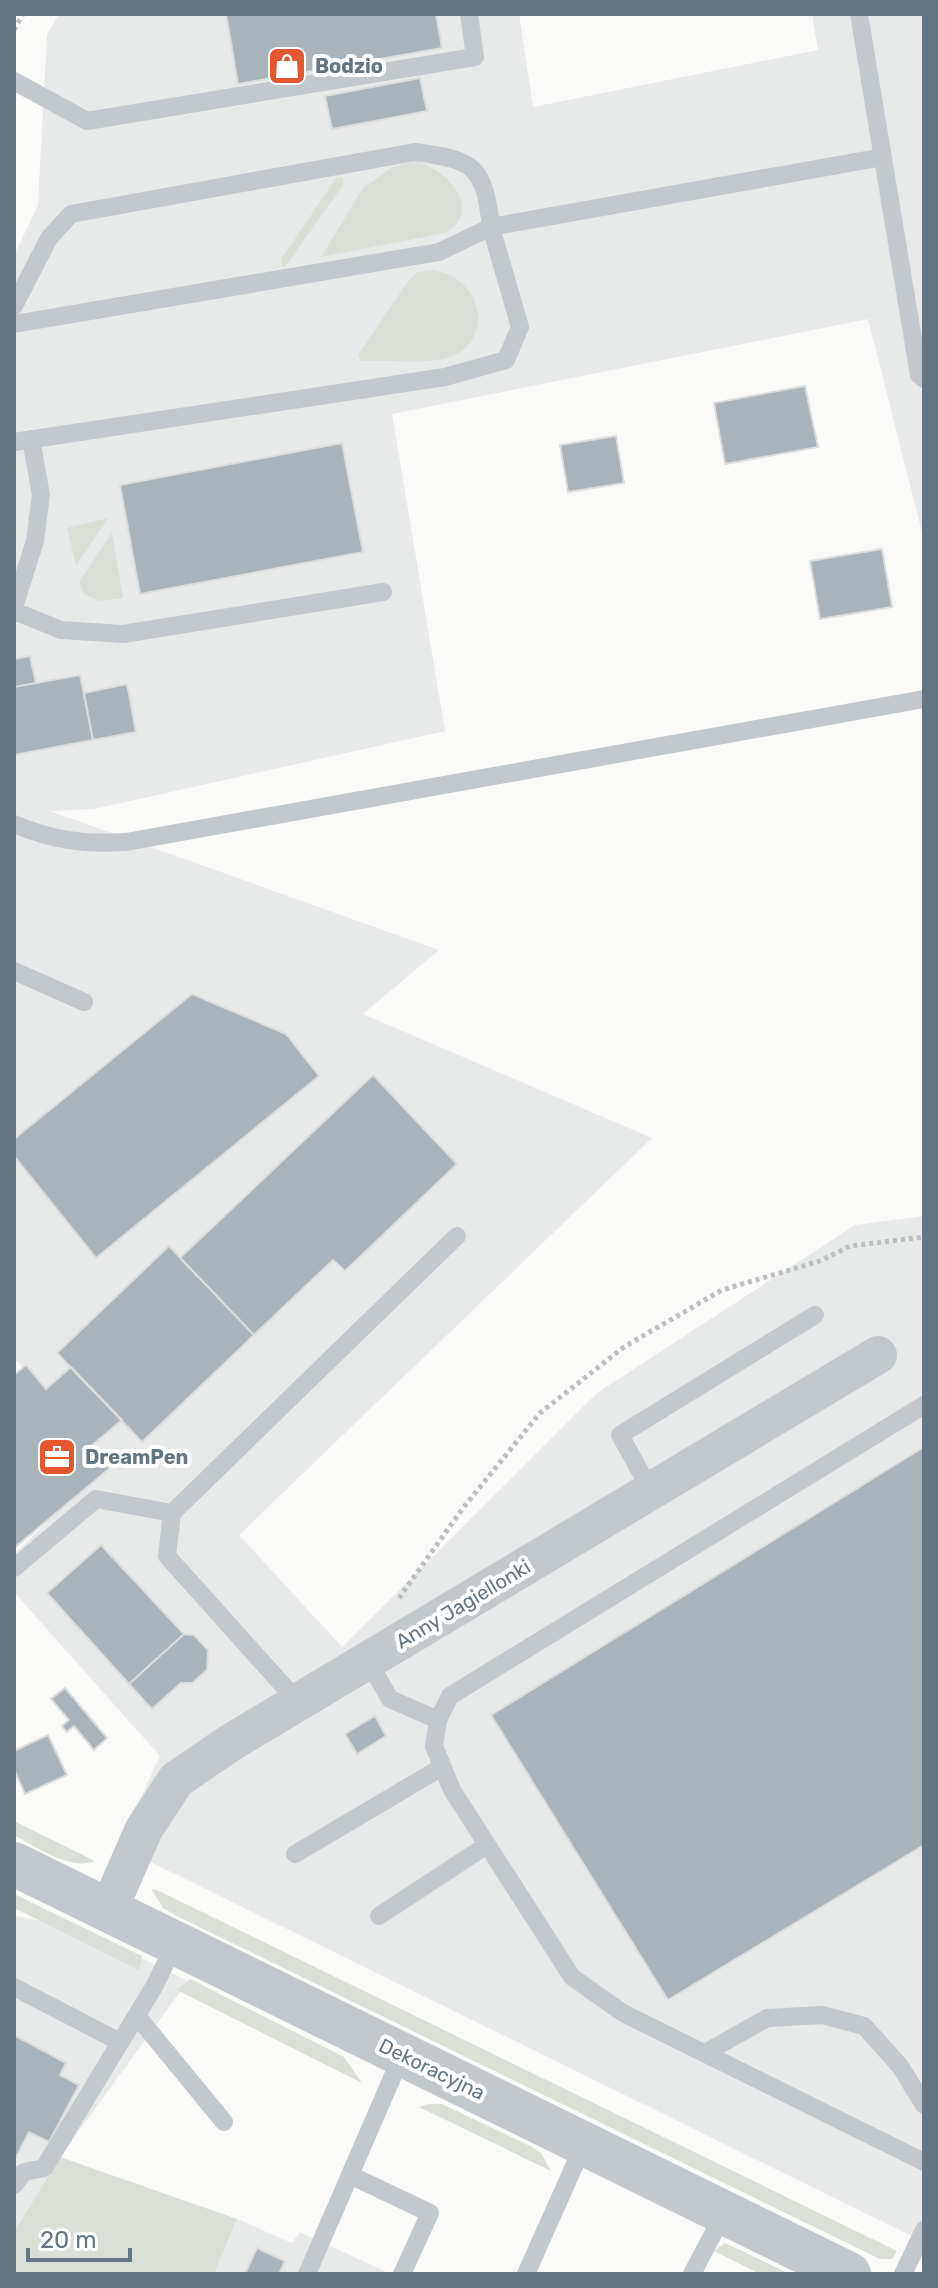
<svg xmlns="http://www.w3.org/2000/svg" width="938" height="2288" viewBox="0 0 938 2288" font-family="Rubik,sans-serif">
	<rect width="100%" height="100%" fill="#fafaf8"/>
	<path fill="#e8e9e9" d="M59,14H519L533,107L818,50L812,14H924V540L868,319L392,414L445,731L94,809L50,811L439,950L363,1014L652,1138L239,1535L342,1647L597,1393L855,1225L924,1216V2242L118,1846L160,1756L14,1592V1554L110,1462L14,1358V256L38,205L47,35Z
		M14,1916L79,1927L188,1981L60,2157L14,2232Z
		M237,2219L292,2243L300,2232L391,2274H214Z"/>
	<path fill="#dadfd7" d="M416,161C447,170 485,209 445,233L321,257L363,188L393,167Z
		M336,178H343V185L285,267L282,266V258Z
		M433,270C488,280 494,347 443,359C418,364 387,360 362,361L358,355L409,280L418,272Z
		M108,518L76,565L67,528Z
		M112,533L123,598L100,601L84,594L79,582Z
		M14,1821L95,1861C69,1871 37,1847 14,1835Z
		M151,1889L157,1890L897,2251L892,2259H880L177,1916L163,1908Z
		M14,1894L142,1956L139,1970L14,1908Z
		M190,1979L344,2057L362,2083L177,1990Z
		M430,2104H442L532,2147L541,2153L551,2171L419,2107Z
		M60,2157L237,2219L214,2274H14V2232Z
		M725,2243L790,2274H760L714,2251Z"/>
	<path fill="#aab3b9" stroke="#dcdcda" stroke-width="2" d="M226,14H436L442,48L238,84Z
		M420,78L427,111L332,129L325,96Z
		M805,386L818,447L725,464L714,403Z
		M616,436L624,483L568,492L560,445Z
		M342,443L363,552L140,594L120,485Z
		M882,549L892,607L820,619L810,561Z
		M30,656L36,683L14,687V659Z
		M80,675L93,740L14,755V687Z
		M127,684L136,732L93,740L84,693Z
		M192,994L286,1034L319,1076L96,1258L14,1156V1139Z
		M373,1075L457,1164L345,1271L333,1260L254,1335L180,1258Z
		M169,1246L254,1335L142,1442L57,1353Z
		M26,1365L46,1389L71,1367L122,1420L91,1446L110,1468L14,1548V1375Z
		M924,1447V1845L668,2000L491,1715Z
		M101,1545L184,1634L129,1684L47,1593Z
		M184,1634L194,1635L208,1650L207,1670L192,1683H181L152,1709L129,1684Z
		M65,1688L107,1738L94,1750L74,1726L67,1732L62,1726L69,1720L51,1699Z
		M375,1716L386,1736L357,1754L345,1734Z
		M48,1735L67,1775L25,1794L14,1769V1751Z
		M14,2035L66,2063L60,2075L79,2085L49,2142L29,2132L14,2161Z
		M257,2248L285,2261L279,2274H245Z"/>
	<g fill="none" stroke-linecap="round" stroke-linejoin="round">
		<path stroke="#bbbfc2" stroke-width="5" stroke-dasharray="4 4" stroke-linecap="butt" d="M14,30L23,14
			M399,1598L463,1508L540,1413L624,1347L722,1290L820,1261L850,1246L924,1237"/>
		<path stroke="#c3c8cc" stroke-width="18" d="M859,14L919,375L924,379
			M14,81L87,121L475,57L469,14
			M14,306L49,238L71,214L415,152C475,160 484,166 491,227L439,252L14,324
			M14,442L445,377L506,360L520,327L491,227L883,157
			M14,607L35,541L41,495L31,439
			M14,611L61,630L123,634L383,592
			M14,824C52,840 85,845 126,842L924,699
			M14,971L84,1002
			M924,1405L450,1696L438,1720L434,1746L452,1790L572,1977L623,2013L924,2162
			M651,1491L620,1435L815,1315
			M14,1568L96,1499L172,1513
			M368,1661L390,1699L438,1720
			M298,1702L167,1556L172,1513L457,1236
			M295,1854L442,1767
			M379,1916L487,1845
			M14,1987L120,2042
			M137,2016L224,2122
			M705,2053L767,2018L822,2015L864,2026L900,2066L924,2105
			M350,2175L430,2213L402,2274
			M14,2185L24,2172L44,2168L155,1985L175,1943
			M307,2274L402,2055
			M526,2274L584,2144
			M692,2274L724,2213
			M903,2274L924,2230"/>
		<path stroke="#c3c8cc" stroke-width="38" d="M108,1911L144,1829L176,1780L230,1743L878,1355"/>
		<path stroke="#c3c8cc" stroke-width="44" d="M14,1864L849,2274"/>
	</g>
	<defs>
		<g id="shop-square" transform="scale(2)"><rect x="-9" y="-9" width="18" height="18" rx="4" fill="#e4572e" stroke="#fff"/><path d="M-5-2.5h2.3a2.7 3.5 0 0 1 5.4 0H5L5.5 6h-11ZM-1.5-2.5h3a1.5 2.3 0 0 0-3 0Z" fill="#fff"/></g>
		<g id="office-square" transform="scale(2)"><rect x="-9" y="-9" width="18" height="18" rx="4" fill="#e4572e" stroke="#fff"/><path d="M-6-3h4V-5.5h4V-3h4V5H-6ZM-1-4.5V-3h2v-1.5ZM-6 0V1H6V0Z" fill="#fff"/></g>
	</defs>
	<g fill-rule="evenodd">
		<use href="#shop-square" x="287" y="66"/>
		<use href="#office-square" x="57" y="1457"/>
	</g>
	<g text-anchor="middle" stroke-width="8" stroke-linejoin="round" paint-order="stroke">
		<g font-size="20" font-weight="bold" fill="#657683" stroke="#fff" text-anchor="start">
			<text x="315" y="73">Bodzio</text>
			<text x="85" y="1464">DreamPen</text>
		</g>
		<g font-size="20" fill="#657683" stroke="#fff">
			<text transform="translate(463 1604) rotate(-31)" y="7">Anny Jagiellonki</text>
			<text transform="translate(432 2069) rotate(26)" y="7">Dekoracyjna</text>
		</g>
	</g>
	<rect width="938" height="2288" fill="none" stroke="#657683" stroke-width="32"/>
	<path d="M28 2248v12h102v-12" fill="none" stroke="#657683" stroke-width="4"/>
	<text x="40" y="2248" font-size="24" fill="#657683" stroke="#ffffff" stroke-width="6" paint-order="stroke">20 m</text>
</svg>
